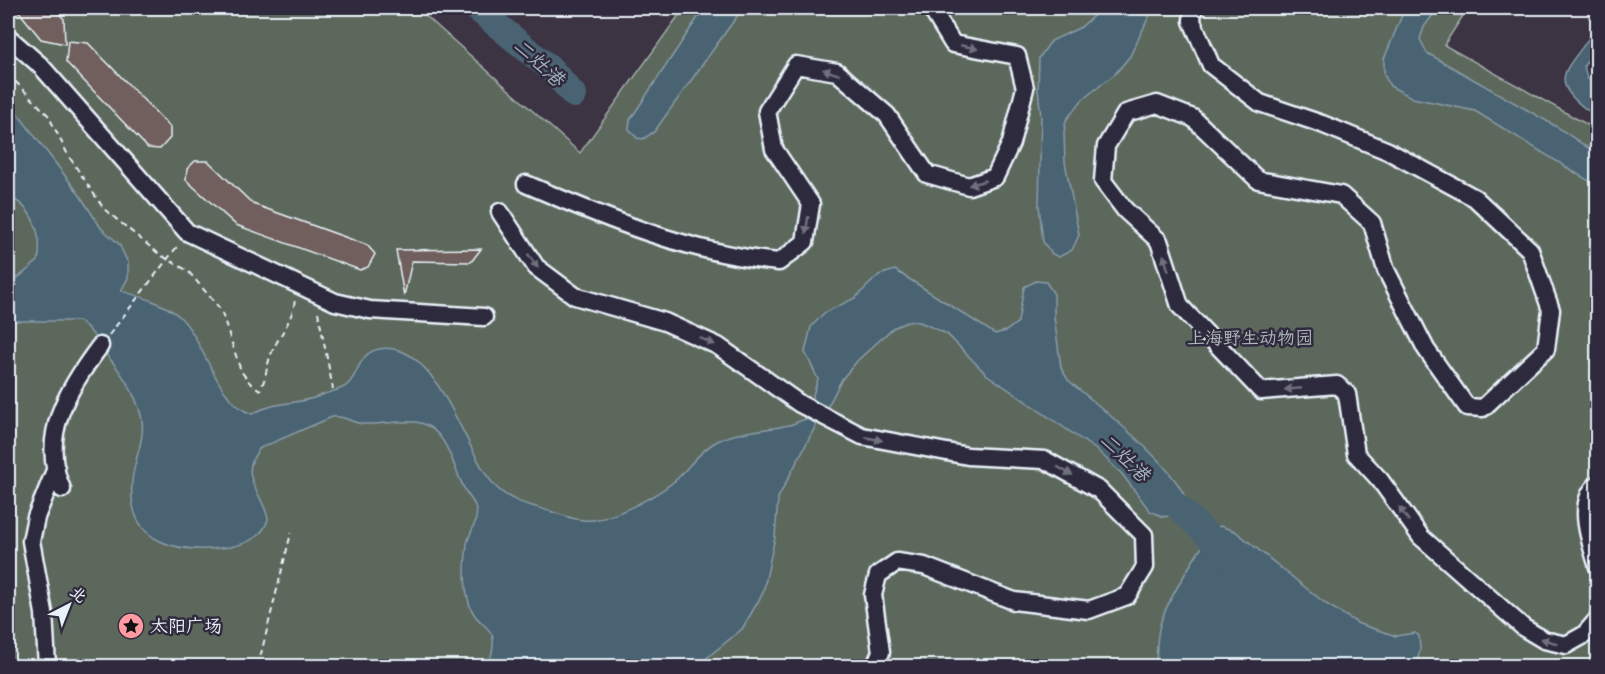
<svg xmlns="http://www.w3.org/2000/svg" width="1605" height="674" viewBox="0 0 1605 674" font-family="'Gochi Hand','LXGW WenKai TC',sans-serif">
	<rect width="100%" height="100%" fill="#3c3443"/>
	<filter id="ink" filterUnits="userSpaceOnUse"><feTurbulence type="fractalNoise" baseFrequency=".0167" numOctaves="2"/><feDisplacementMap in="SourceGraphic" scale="12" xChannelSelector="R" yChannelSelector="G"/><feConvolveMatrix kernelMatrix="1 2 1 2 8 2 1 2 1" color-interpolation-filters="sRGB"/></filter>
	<g filter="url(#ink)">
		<path fill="#5d685d" stroke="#a2acaa" stroke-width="1.5" d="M8,8H417L580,153L684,8H1468L1444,45L1597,130V666H8Z"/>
		<path fill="#4a6373" stroke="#899ca8" stroke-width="1.5" d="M704,8H743L654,132L643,139L637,138L629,129L630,120Z
			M1102,8H1153L1130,56L1116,73L1083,99L1066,120L1064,132L1065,162L1079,235L1072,250L1059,257L1052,254L1043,242L1039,205L1041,117L1038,89L1039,58L1051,41L1081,27Z
			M1405,8H1438L1424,27L1420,39L1427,53L1557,127L1597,154V186L1475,111L1413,98L1390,86L1384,74V59Z
			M1597,25V44L1584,66L1587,78L1597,87V117C1537,77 1573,69 1597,25Z
			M8,101L79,194L101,228L119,244L128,263V278L121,291C142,297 165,303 181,318C206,344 217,403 252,414C274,401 300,405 322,395C329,392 342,390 347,385C359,375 358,353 379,349C438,338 464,454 496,487C511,502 530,505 549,511C563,515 579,522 593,520C617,517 661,494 678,478C690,466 699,452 714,443C736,430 765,431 789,425C795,424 800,420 806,419L814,422L816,425L778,498L775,537L763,593L742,629L697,666H488C505,618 476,635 468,599C464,583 465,560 467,544C469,533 479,521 476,509C475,502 468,496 465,490C453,468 448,431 421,423C404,419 384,425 366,424C352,424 346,415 332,417L260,448C236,476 263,492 268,519C263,537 247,544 230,547C180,554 127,546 132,483C133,460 147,438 141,415C135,392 119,369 104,352C96,341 91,327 78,321H8V286L38,261C43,237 33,205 8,197Z
			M895,270L995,334L1006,331L1018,322L1024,287L1036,281L1046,282L1054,294V317L1059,353L1061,368L1068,380C1095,404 1191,476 1188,511L1164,517L1150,511L1122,474L1098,451L986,374L947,334L920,322L909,321L893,328L858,360L842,379L827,408L824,410L814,405L812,398L818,379L805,352L811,327L824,313L855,298L879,275Z
			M1220,526L1235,531L1326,604L1359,624L1396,636L1415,633L1419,636L1420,650L1416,666H1156C1157,653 1156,638 1160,625C1164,607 1206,534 1220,526Z"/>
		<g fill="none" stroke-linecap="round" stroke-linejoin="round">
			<path stroke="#4a6373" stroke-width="26" d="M476,8L552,70L574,95
				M1160,490L1234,560"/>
		</g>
		<path fill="#6f5e5c" stroke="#e8f1f8" stroke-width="1.5" d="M16,8H54L64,19L65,44L41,39Z
			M68,41L88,43L170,127V138L160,149L148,148L66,62Z
			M195,161H208L253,204L367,245L375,254L368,267L360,270L236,225L186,180L187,169Z
			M481,249L471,262L412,261L404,296L396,250Z"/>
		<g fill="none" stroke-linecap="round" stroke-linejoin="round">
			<g stroke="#e8f1f8" stroke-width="21">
				<path id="minor" d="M1193,8L1192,21L1211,65L1260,103L1322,124L1388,151L1475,198L1530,250L1551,310L1546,349L1483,408L1467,407L1426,349L1386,270L1372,223L1341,195L1258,180L1193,118L1157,104L1126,113L1106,146L1103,181L1125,210L1159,241L1180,306L1261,391L1337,385L1347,394L1356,454L1380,480L1421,537L1524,628L1544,640L1566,645L1584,635L1598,619
					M8,37L40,65L187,232L335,302L370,310L484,317
					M526,184C605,218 691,254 779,262L805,242L811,204L774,149L767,111L796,65L837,72L887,115L927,174L969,186L995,177L1011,143L1025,88L1017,56L953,44L931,8
					M500,212L536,267L575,296L665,322L718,346L800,404L862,436L968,456L1045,460L1099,490L1144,535L1145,567L1127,596L1089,610L1014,601L924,566L897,562L878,575L873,595L881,652L875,666
					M1598,484C1575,503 1591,543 1598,567
					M62,489C38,436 69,387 100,346
					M47,666L44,613L31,541L36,517L56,468"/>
			</g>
			<path stroke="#e8f1f8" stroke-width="2" stroke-dasharray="6 4.5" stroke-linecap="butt" d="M8,74L48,115L68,155L104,209L159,254L188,271L221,310L241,371L250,383L260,390C266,379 266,369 270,357C277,337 293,322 295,299
				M318,312L333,389
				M109,335L179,244
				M261,661L264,666
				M258,666L291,533"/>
			<use href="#minor" stroke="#2f2a3d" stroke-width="16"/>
		</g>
		<defs><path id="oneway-solid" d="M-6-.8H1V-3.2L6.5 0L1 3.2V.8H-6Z" transform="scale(1.5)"/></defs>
		<g fill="#70707e">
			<use href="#oneway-solid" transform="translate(969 47) rotate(11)"/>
			<use href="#oneway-solid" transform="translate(831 72) rotate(-162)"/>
			<use href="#oneway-solid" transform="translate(977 183) rotate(164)"/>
			<use href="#oneway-solid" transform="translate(807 225) rotate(98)"/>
			<use href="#oneway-solid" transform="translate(533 261) rotate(54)"/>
			<use href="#oneway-solid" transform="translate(1166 263) rotate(-108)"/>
			<use href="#oneway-solid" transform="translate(707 341) rotate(24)"/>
			<use href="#oneway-solid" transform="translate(1293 389) rotate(175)"/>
			<use href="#oneway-solid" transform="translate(874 439) rotate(11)"/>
			<use href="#oneway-solid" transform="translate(1065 471) rotate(29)"/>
			<use href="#oneway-solid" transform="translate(1404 514) rotate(-125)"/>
			<use href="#oneway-solid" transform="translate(1549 641) rotate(-164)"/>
		</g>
	</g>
	<defs>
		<g id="sight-disc" transform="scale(1.35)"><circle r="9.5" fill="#ff9aa2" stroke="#2f2a3d"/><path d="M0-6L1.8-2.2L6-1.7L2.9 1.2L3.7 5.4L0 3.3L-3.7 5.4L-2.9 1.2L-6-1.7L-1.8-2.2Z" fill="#111"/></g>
	</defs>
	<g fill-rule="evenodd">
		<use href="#sight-disc" x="131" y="626"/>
	</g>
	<g text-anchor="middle" stroke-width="5" stroke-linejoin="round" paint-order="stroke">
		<g font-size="18" fill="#b0baba" stroke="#2f2a3d">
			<text x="1250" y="344">上海野生动物园</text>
		</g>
		<g font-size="18" fill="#e8f1f8" stroke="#2f2a3d" text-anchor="start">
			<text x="150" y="632">太阳广场</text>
		</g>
		<g font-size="20" font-style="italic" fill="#a9b8c3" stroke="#2f2a3d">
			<text transform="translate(539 62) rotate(42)" y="7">二灶港</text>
			<text transform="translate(1125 457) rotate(44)" y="7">二灶港</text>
		</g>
	</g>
	<rect width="1605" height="674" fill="none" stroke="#2f2a3d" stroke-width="30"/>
	<rect x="15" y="15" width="1575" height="644" fill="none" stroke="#e8f1f8" stroke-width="2" filter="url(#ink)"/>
	<g transform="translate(69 605) rotate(42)" stroke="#2f2a3d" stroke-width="4.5" paint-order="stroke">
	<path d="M0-4.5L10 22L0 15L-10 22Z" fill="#e8f1f8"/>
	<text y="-9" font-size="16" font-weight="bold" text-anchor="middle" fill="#e8f1f8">北</text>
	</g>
</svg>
